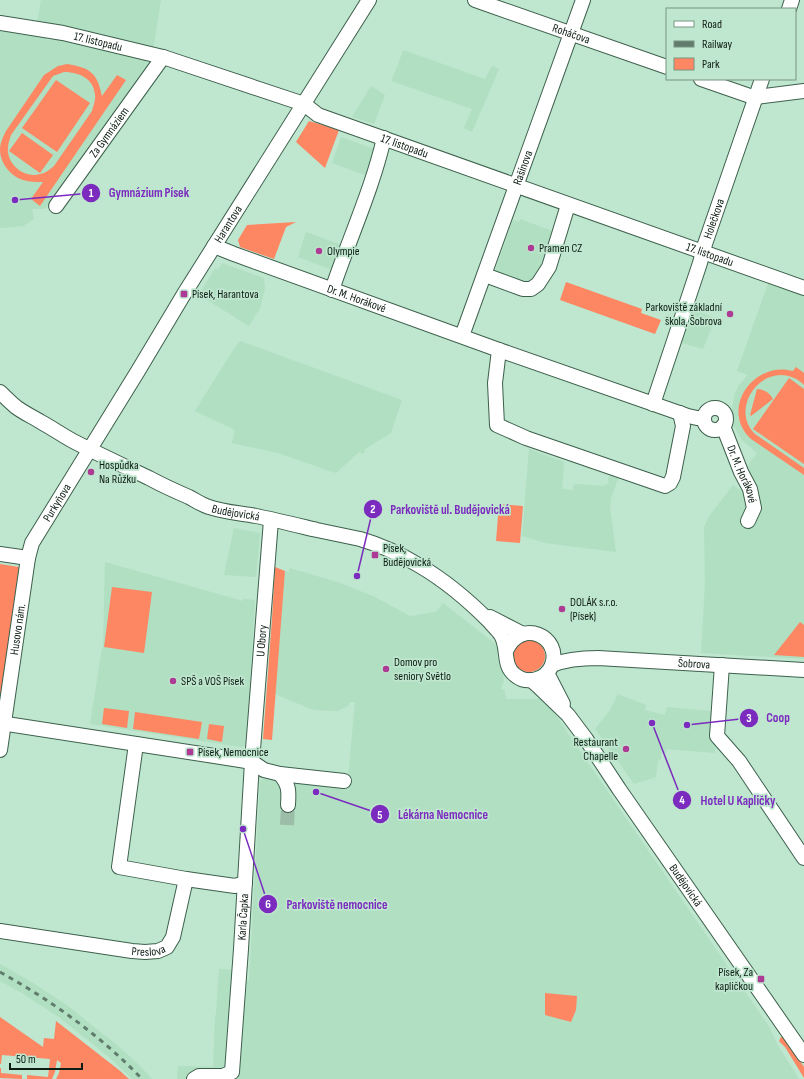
<svg xmlns="http://www.w3.org/2000/svg" width="804" height="1079" viewBox="0 0 804 1079" font-family="'Sofia Sans Condensed',sans-serif">
	<rect width="100%" height="100%" fill="#bfe6ce"/>
	<path fill="#b0dfc2" d="M41,0H161L153,49L93,33L53,24L37,22Z
		M0,30L46,37V40H52V38L147,60L148,66L45,209H32L34,219L23,226L0,228Z
		M403,50L485,79L492,66L499,69L472,132L464,128L472,109L391,81L398,65Z
		M371,86L385,95L374,124L352,117Z
		M341,137L374,149L365,175L332,163Z
		M520,219L555,232L539,277L526,286L495,271L513,220L519,222Z
		M306,232L344,246L335,271L298,257Z
		M222,263L264,278L265,288L260,308L249,326L199,295L215,268L218,270Z
		M769,281L804,293V659L701,653L705,584L704,527L710,515L733,485L744,493L745,469L757,453L742,440L737,432L735,427L730,429V423L734,422L732,415V408L735,393L739,385L748,375L737,371Z
		M691,309L715,318L703,349L679,342Z
		M240,341L402,400L391,433L365,449L364,454L359,452L336,473L278,453L232,443L235,430L195,411L233,350Z
		M529,449L564,462L562,489L573,490V486L575,484L603,486L609,483L608,480L611,471L620,474L611,498L610,508L616,552L545,543L522,536Z
		M234,528L260,533L256,577L224,575Z
		M105,562L243,601V599L255,600L248,713L245,745L244,746L241,747L90,724L102,648H103Z
		M289,568L337,582L373,596L410,616L436,612L443,603L498,646L497,657L499,665L503,673L504,681L501,689L505,690V695H506V699H541L553,711L571,738L768,1025L779,1047L799,1079H177L178,1066L213,1067L215,1018L216,1013L219,969L235,970L241,980L249,981L260,781L265,777L347,789L355,702H350L348,706L337,711L316,710L311,709L275,694L285,571L289,572Z
		M618,694L646,705L645,710L665,715L667,707L711,711V716L719,718L715,753L667,749L666,753H661V760H658L656,777L634,784L595,729L610,710Z
		M0,964L30,981L68,1006L118,1046L139,1065L152,1079H132L109,1057L60,1018L22,993L0,981Z"/>
	<path fill="#fd8663" fill-rule="evenodd" d="M67,64C91,68 97,73 102,96L117,75L126,80L40,206L31,199L43,182C34,182 26,182 18,178C8,173 0,161 0,150C0,143 3,137 6,131L44,75L58,66ZM64,72C78,72 94,78 95,95C96,100 93,106 92,111L54,166C49,170 46,173 40,174C24,179 6,164 8,147C8,143 10,139 11,135L53,76Z
		M56,80L90,103L57,152L22,128Z
		M309,121L339,130L325,168L296,142Z
		M22,133L53,155L40,173L9,151Z
		M296,222L286,227L274,259L240,247L238,240L247,225Z
		M566,282L642,309L641,313L661,320L655,334L560,300Z
		M796,367L804,373V385C801,382 797,379 794,378C761,363 729,409 755,434L804,468V475L751,439C719,409 754,360 793,371Z
		M789,378L804,389V464L753,429Z
		M757,389C765,390 769,392 773,399L751,416L750,415Z
		M499,504L523,506L520,543L496,541Z
		M0,564L19,567L1,694L0,696Z
		M275,567L285,571L272,740L263,739L272,619Z
		M112,587L152,592L144,653L104,647Z
		M800,622L804,625V657L774,655Z
		M513 656a16 16 0 1 1 32 0a16 16 0 1 1-32 0Z
		M104,708L129,711L127,728L102,724Z
		M135,712L202,722L199,739L133,729Z
		M209,724L224,726L222,742L207,739Z
		M545,993L577,996L576,1010L571,1022L545,1015Z
		M0,1017L43,1047L44,1038L54,1039L56,1021L119,1070L129,1079H56L59,1073L61,1063L57,1060L55,1072L52,1079H27V1075L48,1077L50,1059L2,1055L1,1064H0Z
		M781,1037H784L804,1067V1078L785,1047L779,1041Z
		M0,1068H1V1073L22,1075V1079L0,1078Z"/>
	<g fill="none" stroke-linecap="round" stroke-linejoin="round">
		<path stroke="#9cbea9" stroke-width="14" stroke-dasharray="14 7" stroke-linecap="butt" d="M287,825L288,805"/>
		<g stroke="#3d604c" stroke-width="16">
			<g id="minor">
				<path id="s1" d="M475,0L667,67"/>
				<path d="M789,9L792,0"/>
				<path id="s2" d="M0,23L63,33L163,57L304,104L318,115L804,288"/>
				<path d="M701,79L750,96L756,97L804,91"/>
				<path id="s3" d="M56,206L163,57"/>
				<path id="s4" d="M214,246L234,254L499,350L688,416L697,418H703"/>
				<path d="M485,275L523,289H531L538,284L549,267L568,205"/>
				<path d="M332,290C349,239 372,190 384,138"/>
				<path id="s5" d="M462,336L583,0"/>
				<path d="M499,350L495,383L497,425L526,438L665,486L670,483L673,477L683,426L680,413"/>
				<path id="s6" d="M0,392C5,397 10,402 16,407C24,413 33,417 41,422C52,428 62,435 73,441C98,454 124,466 149,478C162,485 175,491 189,497C195,500 202,505 209,507C223,512 240,513 256,516C276,520 296,525 317,530C331,533 346,536 360,539C381,545 402,555 420,566C444,580 469,601 489,621C493,626 498,630 501,635C509,648 502,665 515,675C527,685 546,680 552,665C562,637 521,617 506,651"/>
				<path id="s7" d="M653,404L700,263L705,244L762,79"/>
				<circle cx="715" cy="419" r="11"/>
				<path id="s8" d="M723,426L741,472L750,489L754,508L748,521"/>
				<path d="M0,554L28,558"/>
				<path d="M490,617L523,634"/>
				<path id="s9" d="M552,665C567,659 582,658 598,658L804,670"/>
				<path d="M722,665L717,736L739,761L804,858"/>
				<path d="M547,673L563,704"/>
				<path id="s10" d="M531,680L538,686L568,715L586,739L619,789L804,1055"/>
				<path d="M0,723L240,760L252,762L264,770L280,774L344,781"/>
				<path d="M136,744L119,867L186,879"/>
				<path id="s11" d="M0,750L28,558L32,543L138,371L184,294L369,0"/>
				<path d="M280,774C289,785 289,790 288,805"/>
				<path id="s12" d="M0,931L132,951L145,952L158,951L167,947L173,937L186,879L235,886L245,883"/>
				<path id="s13" d="M194,1079L199,1076H223L232,1072L241,949L252,762L271,520"/>
			</g>
		</g>
		<use href="#minor" stroke="#fff" stroke-width="14"/>
		<path stroke="#617c6c" stroke-width="3" stroke-dasharray="5 5" stroke-linecap="butt" d="M0,972C52,1001 101,1036 142,1079"/>
	</g>
	<g fill="#ad3a94" stroke="#bfe6ce" stroke-width="1.5">
		<circle cx="531" cy="248" r="4"/>
		<circle cx="319" cy="251" r="4"/>
		<rect x="180" y="290" width="8" height="8" rx="2"/>
		<circle cx="730" cy="314" r="4"/>
		<circle cx="91" cy="472" r="4"/>
		<rect x="371" y="551" width="8" height="8" rx="2"/>
		<circle cx="562" cy="609" r="4"/>
		<circle cx="386" cy="669" r="4"/>
		<circle cx="173" cy="681" r="4"/>
		<circle cx="626" cy="749" r="4"/>
		<rect x="186" y="748" width="8" height="8" rx="2"/>
		<rect x="757" y="975" width="8" height="8" rx="2"/>
	</g>
	<g text-anchor="middle" stroke-width="3.5" stroke-linejoin="round" paint-order="stroke">
		<g font-size="12" fill="#0e1d14" stroke="#bfe6ce">
			<text dy="4" stroke="none"><textPath href="#s1" startOffset="102">Roháčova</textPath></text>
			<text dy="4" stroke="none"><textPath href="#s2" startOffset="100">17. listopadu</textPath></text>
			<text dy="4" stroke="none"><textPath href="#s3" startOffset="91">Za Gymnáziem</textPath></text>
			<text dy="4" stroke="none"><textPath href="#s2" startOffset="425">17. listopadu</textPath></text>
			<text dy="4" stroke="none"><textPath href="#s5" startOffset="179">Rašínova</textPath></text>
			<text dy="4" stroke="none"><textPath href="#s7" startOffset="195">Holečkova</textPath></text>
			<text dy="4" stroke="none"><textPath href="#s11" startOffset="584">Harantova</textPath></text>
			<text dy="4" stroke="none"><textPath href="#s2" startOffset="749">17. listopadu</textPath></text>
			<text dy="4" stroke="none"><textPath href="#s4" startOffset="152">Dr. M. Horákové</textPath></text>
			<text dy="4" stroke="none"><textPath href="#s8" startOffset="52">Dr. M. Horákové</textPath></text>
			<text dy="4" stroke="none"><textPath href="#s11" startOffset="257">Purkyňova</textPath></text>
			<text dy="4" stroke="none"><textPath href="#s6" startOffset="267">Budějovická</textPath></text>
			<text dy="4" stroke="none"><textPath href="#s11" startOffset="122">Husovo nám.</textPath></text>
			<text dy="4" stroke="none"><textPath href="#s13" startOffset="472">U Obory</textPath></text>
			<text dy="4" stroke="none"><textPath href="#s9" startOffset="143">Šobrova</textPath></text>
			<text dy="4" stroke="none"><textPath href="#s10" startOffset="258">Budějovická</textPath></text>
			<text dy="4" stroke="none"><textPath href="#s13" startOffset="195">Karla Čapka</textPath></text>
			<text dy="4" stroke="none"><textPath href="#s12" startOffset="150">Preslova</textPath></text>
		</g>
		<g font-size="12" fill="#0e1d14" stroke="#bfe6ce" text-anchor="start">
			<text x="539" y="252">Pramen CZ</text>
			<text x="327" y="255">Olympie</text>
			<text x="192" y="298">Písek, Harantova</text>
			<text x="722" y="311" text-anchor="end">Parkoviště základní<tspan x="722" dy="14">škola, Šobrova</tspan></text>
			<text x="99" y="469">Hospůdka<tspan x="99" dy="14">Na Růžku</tspan></text>
			<text x="383" y="552">Písek,<tspan x="383" dy="14">Budějovická</tspan></text>
			<text x="570" y="606">DOLÁK s.r.o.<tspan x="570" dy="14">(Písek)</tspan></text>
			<text x="394" y="666">Domov pro<tspan x="394" dy="14">seniory Světlo</tspan></text>
			<text x="181" y="685">SPŠ a VOŠ Písek</text>
			<text x="618" y="746" text-anchor="end">Restaurant<tspan x="618" dy="14">Chapelle</tspan></text>
			<text x="198" y="756">Písek, Nemocnice</text>
			<text x="753" y="976" text-anchor="end">Písek, Za<tspan x="753" dy="14">kapličkou</tspan></text>
		</g>
	</g>
	<path fill="none" stroke="#7b2cbf" stroke-width="1.5" d="M15 200L91 193M357 576L373 509M687 725L749 718M652 723L682 800M316 792L380 814M243 829L268 904"/>
	<g fill="#7b2cbf" stroke="#bfe6ce" stroke-width="1.5">
		<circle cx="15" cy="200" r="4"/>
		<circle cx="357" cy="576" r="4"/>
		<circle cx="687" cy="725" r="4"/>
		<circle cx="652" cy="723" r="4"/>
		<circle cx="316" cy="792" r="4"/>
		<circle cx="243" cy="829" r="4"/>
		<circle cx="91" cy="193" r="10"/>
		<circle cx="373" cy="509" r="10"/>
		<circle cx="749" cy="718" r="10"/>
		<circle cx="682" cy="800" r="10"/>
		<circle cx="380" cy="814" r="10"/>
		<circle cx="268" cy="904" r="10"/>
	</g>
	<g font-size="12" text-anchor="middle" font-weight="bold" fill="#fff">
		<text x="91" y="197">1</text>
		<text x="373" y="513">2</text>
		<text x="749" y="722">3</text>
		<text x="682" y="804">4</text>
		<text x="380" y="819">5</text>
		<text x="268" y="908">6</text>
	</g>
	<g font-size="13" text-anchor="middle" font-weight="bold" fill="#7b2cbf" stroke="#bfe6ce" stroke-width="3.5" stroke-linejoin="round" paint-order="stroke">
		<text x="149" y="197">Gymnázium Písek</text>
		<text x="450" y="514">Parkoviště ul. Budějovická</text>
		<text x="778" y="722">Coop</text>
		<text x="738" y="805">Hotel U Kapličky</text>
		<text x="443" y="819">Lékárna Nemocnice</text>
		<text x="337" y="909">Parkoviště nemocnice</text>
	</g>
	<rect x="666" y="8" width="130" height="72" fill="#bfe6ce" stroke="#789684"/>
	<rect x="674" y="21" width="20" height="6" fill="#ffffff" stroke="#789684"/>
	<text x="702" y="28" font-size="12" fill="#0e1d14">Road</text>
	<rect x="674" y="41" width="20" height="6" fill="#617c6c" stroke="#789684"/>
	<text x="702" y="48" font-size="12" fill="#0e1d14">Railway</text>
	<rect x="674" y="58" width="20" height="12" fill="#fd8663" stroke="#789684"/>
	<text x="702" y="68" font-size="12" fill="#0e1d14">Park</text>
	<path d="M10 1063v6h72v-6" fill="none" stroke="#0e1d14" stroke-width="2"/>
	<text x="16" y="1063" font-size="12" fill="#0e1d14" stroke="#bfe6ce" stroke-width="3" paint-order="stroke">50 m</text>
</svg>
